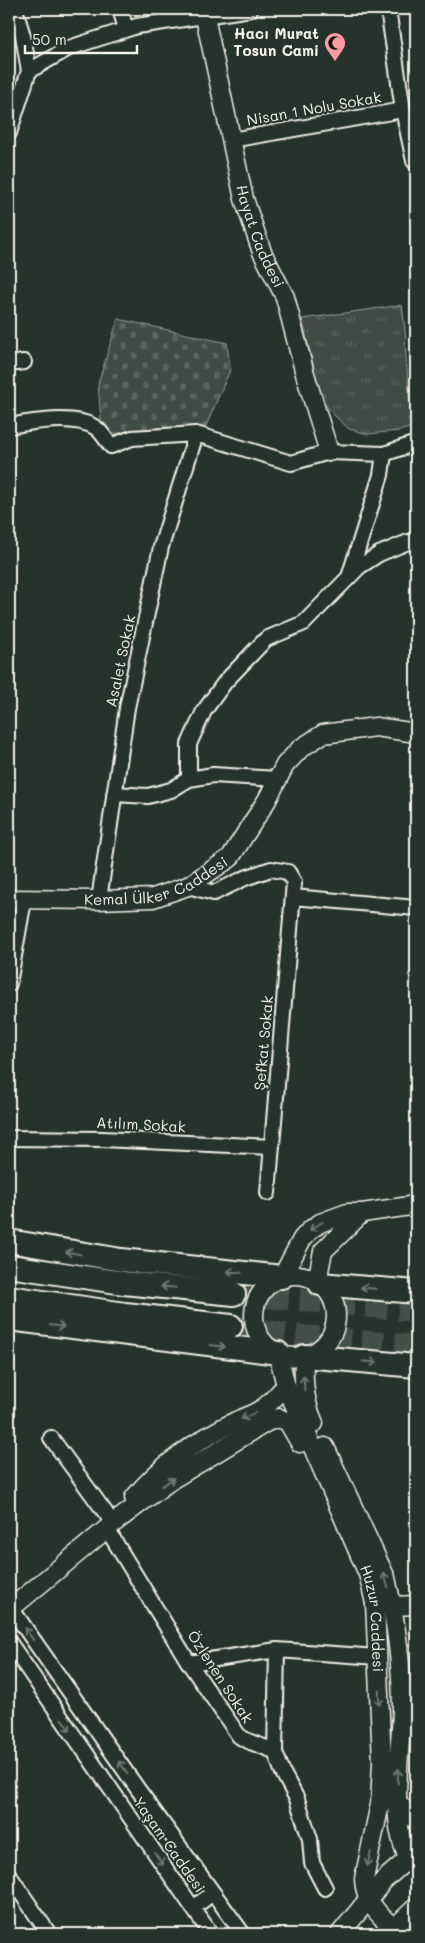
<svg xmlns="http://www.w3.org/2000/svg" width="425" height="1943" viewBox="0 0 425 1943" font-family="Mali,sans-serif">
	<defs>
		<pattern id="cemetery-stones" width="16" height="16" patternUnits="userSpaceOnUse" patternTransform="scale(1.25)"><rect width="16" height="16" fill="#414b45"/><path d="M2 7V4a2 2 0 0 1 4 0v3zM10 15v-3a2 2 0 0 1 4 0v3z" fill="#5d6560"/></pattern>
		<pattern id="park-tufts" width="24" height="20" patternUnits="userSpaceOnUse" patternTransform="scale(1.25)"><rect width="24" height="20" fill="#414b45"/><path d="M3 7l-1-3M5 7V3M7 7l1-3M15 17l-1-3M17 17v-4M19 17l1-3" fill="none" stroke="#5d6560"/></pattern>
	</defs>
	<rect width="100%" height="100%" fill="#26332d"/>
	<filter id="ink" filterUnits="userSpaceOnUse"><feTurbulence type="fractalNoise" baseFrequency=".02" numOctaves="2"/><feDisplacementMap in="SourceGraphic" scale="10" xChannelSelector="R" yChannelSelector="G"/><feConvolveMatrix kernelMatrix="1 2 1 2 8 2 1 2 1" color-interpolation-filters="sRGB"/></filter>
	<g filter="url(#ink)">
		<path fill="url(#cemetery-stones)" stroke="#9a9e96" d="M118,319L227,343L230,370L206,426L108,434L102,431L98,384Z"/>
		<path fill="url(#park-tufts)" stroke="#9a9e96" d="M402,305L406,339L405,345L412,427L399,431L368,434L349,429L334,415L322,401L302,319Z"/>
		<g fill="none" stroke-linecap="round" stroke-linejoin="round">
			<path stroke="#455049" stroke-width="22" stroke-dasharray="22 11" stroke-linecap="butt" d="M234,1294L416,1311
				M231,1326L301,1336L416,1346"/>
			<g stroke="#f4f1e8" stroke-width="18">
				<path id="minor" d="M120,9L126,29
					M388,9L403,110L414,161L416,163
					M29,71L69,48L137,26L251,9
					M9,133L29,71L23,36L15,9
					M231,140L403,110
					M9,364L24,362
					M9,426C31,422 75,414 96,428C102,432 106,440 111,446L132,438L196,434L291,463L329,452L384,454L416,443
					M349,577L381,475L384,454
					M189,779V744L204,711L225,682L266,639L304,623L359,567L379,554L408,542L416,543
					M114,794L148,796L171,790L189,779L213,775L278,779
					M188,886L214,893L245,878L271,869L288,872L294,882L268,1193
					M293,897L416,908
					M99,900L127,708L161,547L196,434
					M9,984L24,900
					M9,1138L102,1139L272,1147
					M51,1438L113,1523
					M107,1529L189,1663L239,1736C250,1744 263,1745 275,1752L283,1773L297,1799L310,1839L312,1863L325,1888
					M11,1608L137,1788L243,1934
					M9,1642L211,1934
					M189,1663L277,1650L378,1657
					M275,1752L277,1650
					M9,1875L49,1934
					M193,1908L213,1893"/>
			</g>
			<g stroke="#f4f1e8" stroke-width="21">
				<g id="tertiary">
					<path id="s1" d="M202,9L205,17L244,199L262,252L285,297L305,374L329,452"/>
					<path id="s2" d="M9,899L99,900L153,898L188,886L230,858L267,800L285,765L301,748L323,734L376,727L416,733"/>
					<circle cx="295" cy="1316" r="41"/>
					<path d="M282,1277L302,1239L310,1230L320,1223L347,1213H362L410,1206L416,1202"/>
					<path d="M320,1284L319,1271L323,1251L362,1213"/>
					<path id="s3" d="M278,1353L286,1386L368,1574L375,1603L382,1762L380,1804L364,1879C365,1901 378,1916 395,1928"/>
					<path d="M304,1356C303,1380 304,1401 314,1423"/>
					<path d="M325,1447L386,1578C396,1621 402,1666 402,1710C401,1755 385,1834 416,1869"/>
					<path d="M134,1498C159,1466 199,1439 236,1421C245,1417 255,1414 263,1408C272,1402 278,1393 286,1386"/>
					<path d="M393,1606L416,1605"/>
					<path d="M9,1610L115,1522L171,1480L267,1422L279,1418L288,1422L300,1443"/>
					<path d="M397,1802L416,1820"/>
					<path d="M340,1934L384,1880L416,1852"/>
					<path d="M388,1934L416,1907"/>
				</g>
			</g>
			<g stroke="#f4f1e8" stroke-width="26">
				<path id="primary" d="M9,1241L121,1260L282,1277
					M9,1266L124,1283L234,1294
					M320,1284L416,1292
					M9,1297L125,1314L231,1326
					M9,1319L278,1353
					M304,1356L416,1366"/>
			</g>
			<use href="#minor" stroke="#26332d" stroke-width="14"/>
			<use href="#tertiary" stroke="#26332d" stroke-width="18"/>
			<use href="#primary" stroke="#26332d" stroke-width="22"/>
		</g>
		<defs><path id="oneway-shaft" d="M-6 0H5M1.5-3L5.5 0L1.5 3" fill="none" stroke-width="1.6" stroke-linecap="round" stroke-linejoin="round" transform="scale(1.25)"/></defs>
		<g stroke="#6e766e">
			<use href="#oneway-shaft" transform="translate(316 1226) rotate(148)"/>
			<use href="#oneway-shaft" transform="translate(73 1253) rotate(-171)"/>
			<use href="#oneway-shaft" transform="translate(234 1272) rotate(-174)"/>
			<use href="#oneway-shaft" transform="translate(168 1287) rotate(-174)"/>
			<use href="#oneway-shaft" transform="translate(368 1288) rotate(-175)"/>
			<use href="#oneway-shaft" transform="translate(57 1326) rotate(7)"/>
			<use href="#oneway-shaft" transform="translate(218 1346) rotate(7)"/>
			<use href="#oneway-shaft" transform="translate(370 1362) rotate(5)"/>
			<use href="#oneway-shaft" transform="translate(304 1383) rotate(-93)"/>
			<use href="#oneway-shaft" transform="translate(248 1416) rotate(156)"/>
			<use href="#oneway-shaft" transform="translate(168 1482) rotate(-35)"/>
			<use href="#oneway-shaft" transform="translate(386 1580) rotate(-107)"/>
			<use href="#oneway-shaft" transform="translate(29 1634) rotate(-125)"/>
			<use href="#oneway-shaft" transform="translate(379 1698) rotate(88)"/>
			<use href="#oneway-shaft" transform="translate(66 1725) rotate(55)"/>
			<use href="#oneway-shaft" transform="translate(123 1767) rotate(-125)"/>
			<use href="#oneway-shaft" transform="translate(398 1776) rotate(-87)"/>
			<use href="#oneway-shaft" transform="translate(159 1859) rotate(55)"/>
			<use href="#oneway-shaft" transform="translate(369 1859) rotate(104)"/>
		</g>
	</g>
	<defs>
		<g id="mosque-pin" transform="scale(1.125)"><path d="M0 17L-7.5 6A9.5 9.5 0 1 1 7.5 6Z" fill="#ff9aa2" stroke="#26332d"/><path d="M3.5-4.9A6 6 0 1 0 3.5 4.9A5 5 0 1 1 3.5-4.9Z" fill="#111"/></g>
	</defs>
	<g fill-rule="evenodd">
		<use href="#mosque-pin" x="335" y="43"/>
	</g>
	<g text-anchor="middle" stroke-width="4" stroke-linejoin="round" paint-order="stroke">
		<g font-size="15" font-weight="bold" fill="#f4f1e8" stroke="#26332d" text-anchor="end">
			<text x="319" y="39">Hacı Murat<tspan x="319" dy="17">Tosun Cami</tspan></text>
		</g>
		<g font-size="15" fill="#f4f1e8" stroke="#26332d">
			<text transform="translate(314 109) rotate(-10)" y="5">Nisan 1 Nolu Sokak</text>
			<text dy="5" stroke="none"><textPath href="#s1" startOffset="235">Hayat Caddesi</textPath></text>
			<text transform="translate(121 661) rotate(-78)" y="5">Asalet Sokak</text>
			<text dy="5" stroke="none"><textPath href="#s2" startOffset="151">Kemal Ülker Caddesi</textPath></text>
			<text transform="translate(264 1043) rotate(-85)" y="5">Şefkat Sokak</text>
			<text transform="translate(141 1125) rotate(3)" y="5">Atılım Sokak</text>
			<text dy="5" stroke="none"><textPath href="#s3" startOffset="284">Huzur Caddesi</textPath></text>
			<text transform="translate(220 1677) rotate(57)" y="5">Özlenen Sokak</text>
			<text transform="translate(169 1845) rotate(55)" y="5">Yaşam Caddesi</text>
		</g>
	</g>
	<rect width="425" height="1943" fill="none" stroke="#26332d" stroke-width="30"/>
	<rect x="15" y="15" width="395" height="1913" fill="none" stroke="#f4f1e8" stroke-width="2" filter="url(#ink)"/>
	<path d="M25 45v8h112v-8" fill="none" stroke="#f4f1e8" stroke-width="2.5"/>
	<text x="32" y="45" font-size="15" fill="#f4f1e8" stroke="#26332d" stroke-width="4" paint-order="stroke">50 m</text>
</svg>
